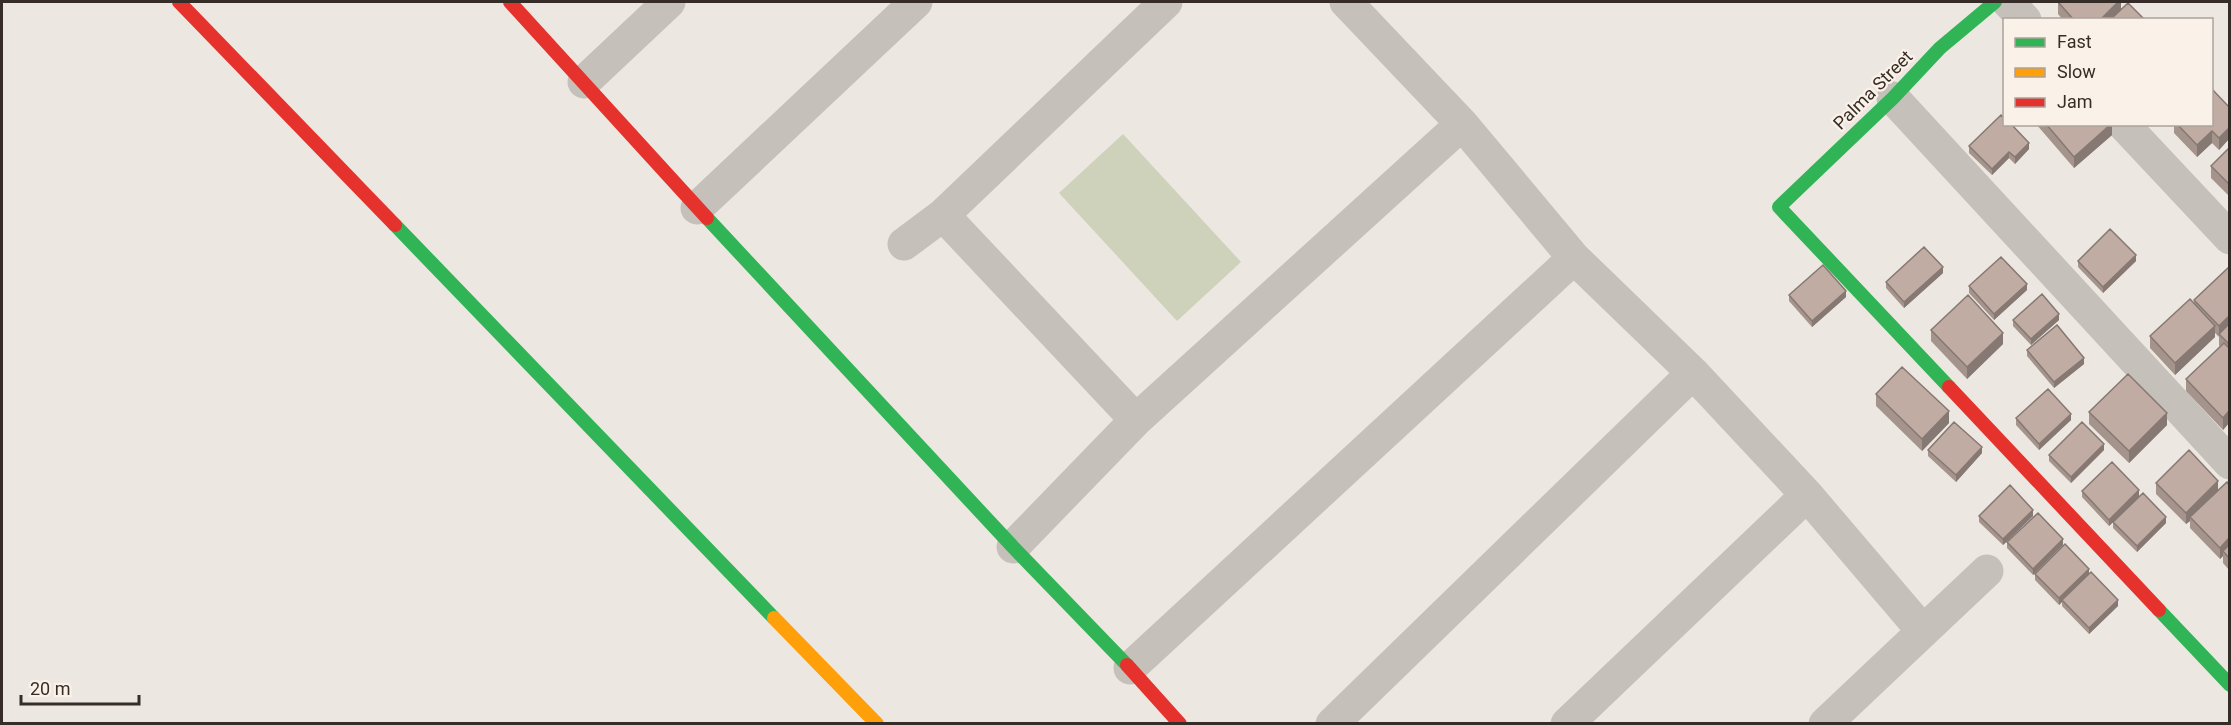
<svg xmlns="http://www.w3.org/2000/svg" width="2231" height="725" viewBox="0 0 2231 725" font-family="Roboto,sans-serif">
	<rect width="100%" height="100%" fill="#ede7e1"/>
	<path fill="#ced2bb" d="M1123,134L1241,262L1177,321L1059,193Z"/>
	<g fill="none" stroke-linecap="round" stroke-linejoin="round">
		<path stroke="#c6c0ba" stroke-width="33" d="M1346,2L1462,124L1574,258L1693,373L1807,495L1922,630
			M2008,2L2025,20
			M584,82L669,2
			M1893,98L2230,463
			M2123,124L2230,238
			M697,208L916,2
			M943,215L1136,420
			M904,244L943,215L1166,2
			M1013,547L1136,420L1462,124
			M1130,668L1574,258
			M1332,724L1693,373
			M1567,724L1807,495
			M1825,724L1987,571"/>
		<path stroke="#30b455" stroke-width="14" d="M707,218L1013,547L1127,665
			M395,225L774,618
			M1949,387L1779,207L1893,98L1940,48L1995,2
			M2159,610L2230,685"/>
		<path stroke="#ff9f0a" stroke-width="14" d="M774,618L877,724"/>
		<path stroke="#e5322d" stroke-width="14" d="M179,2L395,225
			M510,2L707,218
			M1949,387L2159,610
			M1127,665L1180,724"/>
	</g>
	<path fill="#a5948c" d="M2058,2H2121V9L2145,20H2063L2058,14Z
		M2229,107V139L2219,150L2212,143L2197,157L2174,133V124H2211Z
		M2036,124H2112V135L2074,168Z
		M1969,146L2029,149L2015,164L2009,158L1992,175L1969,153Z
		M2229,148V196L2211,178V166Z
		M2078,261H2136L2103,293L2078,267Z
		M2229,267V423L2223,430L2186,391V379L2220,347L2219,345V337L2215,333V337L2175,375L2150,348V336L2194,304V300Z
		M1943,273L1904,308L1886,288V282Z
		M1969,286L2027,290L1994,320L1969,293Z
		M1789,295L1846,297L1812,327L1789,301Z
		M2013,320H2059L2031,345L2013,326Z
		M1931,330L2003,344L1967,379L1931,341Z
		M2027,350L2084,364L2054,388L2027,356Z
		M1876,394L1949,423L1922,451L1876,406Z
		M2089,412L2167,425L2129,463L2089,424Z
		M2016,418L2071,420L2039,450L2016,425Z
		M1928,450L1982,453L1956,482L1928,456Z
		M2104,450L2071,483L2049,461V455Z
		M2156,483L2218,490L2229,485V570L2223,563V556L2220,559L2190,528V521L2186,524L2156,494Z
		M2082,491L2139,496L2166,523L2137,552L2113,528V522L2124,512L2109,526L2082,497Z
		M1979,516H2033L2003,545L1979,522Z
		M2007,542L2063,545L2033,575L2007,548Z
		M2035,574H2089L2118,606L2089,634L2062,606V602L2059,605L2035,580Z"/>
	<path fill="#867872" d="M2118,2H2121V10L2112,20H2100Z
		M2111,124H2112V135L2074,168V157Z
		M2229,128V139L2219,150V138Z
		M2212,131V143L2197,157V145Z
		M2029,143V149L2015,164V157Z
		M2009,152V158L1992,175V169Z
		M2136,255V261L2103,293V287Z
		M1943,267V273L1904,308V302Z
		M2027,284V290L1994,320V314Z
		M1846,291V297L1812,327V321Z
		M2059,314V320L2031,345V339Z
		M2229,316V327L2219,334V337V326Z
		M2215,326V337L2175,375V363Z
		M2003,333V344L1967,379V367Z
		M2084,358V364L2054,388V382Z
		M1949,411V423L1922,451V439Z
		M2229,411V423L2223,430V418Z
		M2167,413V425L2129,463V451Z
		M2071,414V420L2039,450V444Z
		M2104,444V450L2071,483V477Z
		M1982,447V453L1956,482V475Z
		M2218,481V492L2190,517V521L2186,524V513Z
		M2139,490V497L2109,526V520Z
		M2033,510V516L2003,545V539Z
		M2166,517V523L2137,552V546Z
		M2229,538V550L2223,551V556L2220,559V548Z
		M2063,539V545L2033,575V569Z
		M2089,569V575L2062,600V602L2059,605V598Z
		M2118,600V606L2089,634V628Z"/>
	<path fill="#c0aca3" stroke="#867872" stroke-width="1.5" d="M2058,2H2118L2100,20H2074Z
		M2128,3L2145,20H2110Z
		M2211,88L2229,107V128L2219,138L2212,131L2197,145L2177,124H2211Z
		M2001,115L2004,118V124H2011L2029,143L2015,157L2009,152L1992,169L1969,146Z
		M2046,124H2111L2074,157Z
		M2229,148V184L2211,166Z
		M2110,229L2136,255L2103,287L2078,261Z
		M1924,247L1943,267L1904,302L1886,282Z
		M2001,257L2027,284L1994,314L1969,286Z
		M1823,265L1846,291L1812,321L1789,295Z
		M2229,267V316L2219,326L2194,300Z
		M2042,294L2059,314L2031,339L2013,320Z
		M1968,295L2003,333L1967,367L1931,330Z
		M2190,299L2215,326L2175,363L2150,336Z
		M2229,324V344L2219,334Z
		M2057,325L2084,358L2054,382L2027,350Z
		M2224,343L2229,348V411L2223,418L2186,379Z
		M1902,367L1949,411L1922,439L1876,394Z
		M2128,374L2167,413L2129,451L2089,412Z
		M2048,389L2071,414L2039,444L2016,418Z
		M1954,422L1982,447L1956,475L1928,450Z
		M2082,422L2104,444L2071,477L2049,455Z
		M2189,450L2218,481L2186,513L2156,483Z
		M2112,462L2139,490L2109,520L2082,491Z
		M2227,482L2229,485V538L2220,548L2190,517Z
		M2010,485L2033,510L2003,539L1979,516Z
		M2143,493L2166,517L2137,546L2113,522Z
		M2038,513L2063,539L2033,569L2007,542Z
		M2065,544L2089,569L2059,598L2035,574Z
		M2229,545V558L2223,551Z
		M2091,572L2118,600L2089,628L2062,600Z"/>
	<g text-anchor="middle" stroke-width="4.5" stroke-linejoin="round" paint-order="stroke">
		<g font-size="18" fill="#372d28" stroke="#faf2e9">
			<text transform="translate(1873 90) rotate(-45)" y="6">Palma Street</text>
		</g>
	</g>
	<rect width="2231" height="725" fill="none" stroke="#372d28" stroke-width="6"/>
	<rect x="2003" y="18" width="210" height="108" fill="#faf2e9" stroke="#aca39c" stroke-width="1.5"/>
	<rect x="2015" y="38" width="30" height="9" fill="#30b455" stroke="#aca39c" stroke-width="1.5"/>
	<text x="2057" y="48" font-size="18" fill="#372d28">Fast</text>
	<rect x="2015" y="68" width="30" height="9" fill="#ff9f0a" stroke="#aca39c" stroke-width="1.5"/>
	<text x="2057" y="78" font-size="18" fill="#372d28">Slow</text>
	<rect x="2015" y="98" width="30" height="9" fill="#e5322d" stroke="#aca39c" stroke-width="1.5"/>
	<text x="2057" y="108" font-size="18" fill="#372d28">Jam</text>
	<path d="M21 695v9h118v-9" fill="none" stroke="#372d28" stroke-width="3"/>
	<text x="30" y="695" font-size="18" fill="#372d28" stroke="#faf2e9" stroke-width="4.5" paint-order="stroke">20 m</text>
</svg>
